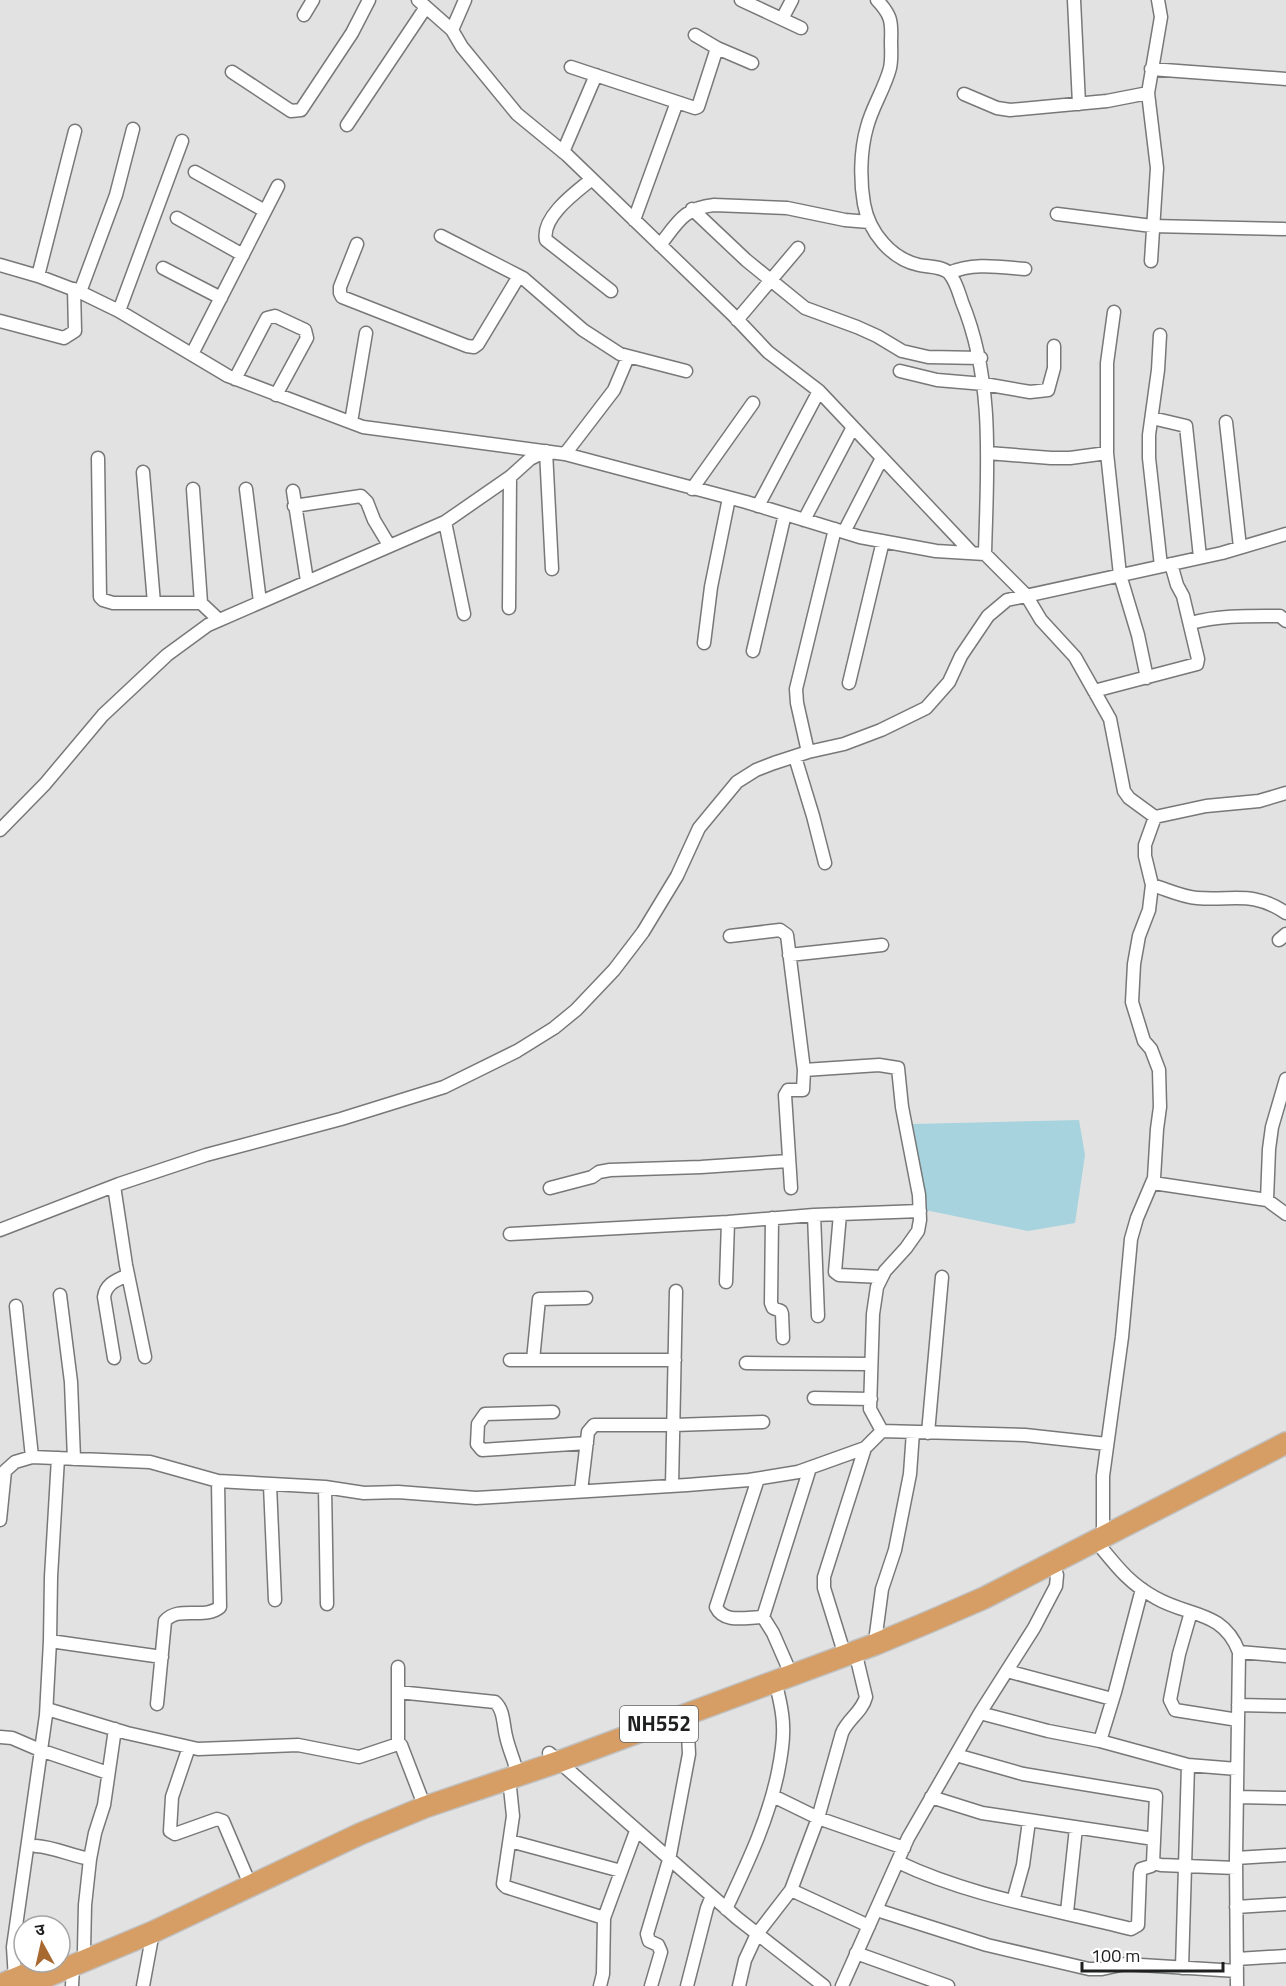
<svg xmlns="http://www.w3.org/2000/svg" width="1286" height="1986" viewBox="0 0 1286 1986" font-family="'Titillium Web','Noto Sans Devanagari',sans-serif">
	<rect width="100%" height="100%" fill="#e2e2e3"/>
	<path fill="#a6d3dd" d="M1079,1120L1085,1155L1075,1223L1028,1231L925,1210L913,1124Z"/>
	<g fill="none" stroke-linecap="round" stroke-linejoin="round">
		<g stroke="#777879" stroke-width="15">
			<path id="street" d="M418,0L452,30L462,47L517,114L567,155L733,315L768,352L819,391L972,553
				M741,0L801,28
				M877,0C891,15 892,21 891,41C891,50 892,59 890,68C885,88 872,107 867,127C860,151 860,181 864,204C869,232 891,259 919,265C928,267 942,266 949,273C956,281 959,293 962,302C995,382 987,469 985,554
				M1074,0L1079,104
				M304,15L313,0
				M782,19L792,0
				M452,30L465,0
				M695,35L717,48L752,63
				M571,67L695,108L698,107L717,48
				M1151,69L1286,79
				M232,72L291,111L301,110L352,33L369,0
				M964,94L997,108L1010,110L1107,101L1148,93
				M347,125L426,7
				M563,152L596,75
				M195,172L265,211
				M592,179C576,192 541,217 546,240L611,291
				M692,209L746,260L805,308L857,327L877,336L902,351L928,357L981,358
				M1057,214L1152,226L1284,229
				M177,218L243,255
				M634,220L677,102
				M441,236L523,278L583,330L620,354L686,371
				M357,244L340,287V293L342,297L467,346L474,347L478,344L519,276
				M660,245C678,222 684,208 714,205L787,208L845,220L869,222
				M1151,261L1157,168L1148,93L1161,17L1158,0
				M0,265L38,276L80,292L119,311L228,376L363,427L565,454L746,502L860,537L936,551L985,554L1026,595L1041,620L1075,657L1110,719L1124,791L1129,798L1155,817L1206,806L1259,801L1286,793
				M163,268L221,298
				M949,273C973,262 1000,267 1025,269
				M38,276L75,131
				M80,292L116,195L133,129
				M119,311L182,141
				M1114,312L1107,363V453L1120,575L1138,635L1147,678
				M737,320L798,248
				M0,321L64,338L75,331L74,289
				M1160,335L1158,370L1149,435V458L1161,566
				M192,354L278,186
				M900,371L937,380L984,384L1030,392L1048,390L1054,368V346
				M235,379L267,318L275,316L305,330L307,338L276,395
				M1152,418L1186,426L1200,557
				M351,422L366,333
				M1226,422L1240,547
				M988,453L1051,458H1070L1107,453
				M565,454L614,390L628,357
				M98,458L100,597L103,600L113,603H201
				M143,472L154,603
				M193,489L201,603L218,619
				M246,489L260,602
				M692,489L753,403
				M293,491L307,581
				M294,506L361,496L367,502L374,520L389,545
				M758,506L819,391
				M804,520L853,427
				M445,522L464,614
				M844,532L882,458
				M509,608L510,477
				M1191,623C1219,615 1251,616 1280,616L1286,621
				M704,643L711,587L729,498
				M753,651L785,514
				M849,683L883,541
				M1094,691L1197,664L1198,659L1183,596L1177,585L1171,564
				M808,752L797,703L796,689L835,529
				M795,757L813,816L825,863
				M0,830L45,784L103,715L167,655L208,625L445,522L510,477L530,459L546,451L552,569
				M1152,885C1166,889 1182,897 1197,898C1234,901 1252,890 1286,913
				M730,936L780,930L787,935L804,1070
				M1279,940L1286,934
				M789,955L882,945
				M1153,1183L1267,1200L1286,1214
				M114,1186L126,1265L145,1357
				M550,1188L592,1177L599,1172L610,1170L701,1167L789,1161
				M791,1188L785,1095L788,1090H803L804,1070L879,1065L898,1068L902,1107L919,1195L920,1220L918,1231L906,1248L885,1271L877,1287L873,1314L870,1409L882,1431
				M1267,1200L1269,1149L1272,1127L1286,1079
				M840,1214L835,1272L839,1275L882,1277
				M814,1215L818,1316
				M772,1218L771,1303L773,1308L781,1311L782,1314L783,1338
				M0,1230L119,1184L206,1155L341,1119L444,1087L517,1051L554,1028L576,1010L614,970L643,932L677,876L699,828L737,782L756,770L774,763L808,752L844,744L881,730L926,708L949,682L961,656L988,616L1007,600L1222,553L1286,534
				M510,1234L728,1222L814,1215L920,1211
				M726,1282L728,1222
				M60,1295L71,1382L74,1459
				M16,1306L32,1457
				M114,1358L104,1297C106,1283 117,1280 128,1275
				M510,1360H675
				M533,1360L539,1299L586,1298
				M746,1363L871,1364
				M814,1398L871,1399
				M553,1412L485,1414L478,1424L477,1444L482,1450L587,1443
				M928,1433L942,1277
				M758,1479L716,1607C724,1624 747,1617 763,1617
				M270,1485L275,1600
				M672,1486L676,1291
				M325,1487L327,1604
				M581,1491L588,1432L594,1425H674L763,1422
				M0,1520L5,1471L15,1462L32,1457L150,1462L218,1481L325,1487L364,1493L398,1492L476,1498L687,1485L749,1480L798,1472L865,1448L882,1431L1025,1435L1107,1444
				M1103,1536V1476L1122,1337L1131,1239L1137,1218L1154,1178L1157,1129L1160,1107L1159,1070L1151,1049L1144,1041L1132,1002L1134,964L1139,936L1149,910L1152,885L1145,856V845L1155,817
				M1095,1540C1115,1564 1128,1583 1156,1598C1189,1617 1223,1610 1239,1652L1236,1858L1237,1986
				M1191,1612L1179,1654L1170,1700L1175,1710L1238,1720
				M876,1634L882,1589L895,1550L910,1474L913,1432
				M50,1641L162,1657
				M842,1646L824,1588V1577L865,1448
				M1239,1652L1286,1656
				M787,1665L773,1633L763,1617L810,1468
				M1007,1671L1112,1699
				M398,1692L495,1702C504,1710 503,1724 506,1736C508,1746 512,1755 515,1765
				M157,1704L165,1621C179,1605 205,1620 220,1607L218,1481
				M1238,1705L1286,1706
				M47,1709L127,1733L198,1749L298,1745L359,1757L398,1744L401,1745L421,1797
				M980,1713L1048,1731L1100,1741L1188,1765L1237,1769
				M0,1737L12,1738L40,1750L108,1773
				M1100,1741L1115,1692L1142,1589
				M398,1744V1667
				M189,1747L172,1797L170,1831L175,1834L217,1819L223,1821L246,1875
				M549,1753L737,1918L824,1986
				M509,1778L513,1816L503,1884L506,1887L604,1918
				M773,1796L818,1818L904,1848
				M931,1797L982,1813L1154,1839
				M1237,1797L1286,1798
				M510,1841L621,1871
				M36,1846C54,1847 72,1856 90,1859
				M1236,1858L1286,1855
				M898,1862C971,1897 1053,1909 1131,1929L1138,1925L1140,1873L1141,1869L1151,1866L1153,1863L1156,1796L1023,1774L956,1755
				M1153,1863L1161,1865L1236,1868
				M791,1890L869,1926
				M1013,1901L1023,1865L1029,1821
				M1236,1907L1286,1904
				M726,1909C747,1864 768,1821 778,1772C781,1757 784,1741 783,1726C783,1711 779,1696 775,1681
				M877,1910L987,1945L1089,1969H1102L1125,1964L1237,1971
				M1067,1912L1076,1828
				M84,1950L85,1905L90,1859L95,1833L104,1805L115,1729
				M856,1953L948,1986
				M1237,1959L1286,1956
				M1182,1968L1188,1765
				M15,1979L13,1947L46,1715L50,1641L51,1577L58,1458
				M72,1986L73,1966
				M143,1986L153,1932
				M600,1986L603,1974L604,1918L636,1831
				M651,1986L661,1952L658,1945L649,1941L647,1934L669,1860L689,1754L687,1713
				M687,1986L707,1908L712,1896
				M739,1986L745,1960L757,1934L791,1890L818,1818L842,1733C848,1719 862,1712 866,1697L855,1651
				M842,1986L908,1838L980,1713L1034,1628L1056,1586L1057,1575L1052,1562"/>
		</g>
		<g stroke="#c0c0c0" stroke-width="24">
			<path id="highway" d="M0,1985L36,1970
				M24,1986L153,1932L360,1834L425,1807L558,1762L876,1644L931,1621L984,1598L1286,1443"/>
		</g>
		<use href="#street" stroke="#fff" stroke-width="12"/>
		<use href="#highway" stroke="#d69e64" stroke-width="21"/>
	</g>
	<g text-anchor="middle" stroke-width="4.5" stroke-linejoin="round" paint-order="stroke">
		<rect fill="#fff" stroke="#626262" stroke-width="1.5" x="620" y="1706" width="78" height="36" rx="4.5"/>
		<g font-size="21" font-weight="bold" fill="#1e1f1f">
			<text x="659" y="1731">NH552</text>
		</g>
	</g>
	<g transform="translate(42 1944) rotate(352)"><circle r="28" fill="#ffffff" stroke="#a5a5a5" stroke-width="1.5"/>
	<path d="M0-4.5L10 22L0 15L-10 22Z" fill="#a86930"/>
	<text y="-9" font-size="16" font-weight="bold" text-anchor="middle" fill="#1e1f1f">उ</text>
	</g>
	<path d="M1082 1962v9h141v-9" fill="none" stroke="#1e1f1f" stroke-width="3"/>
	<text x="1091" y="1962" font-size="18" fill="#1e1f1f" stroke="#ffffff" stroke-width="4.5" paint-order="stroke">100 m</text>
</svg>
